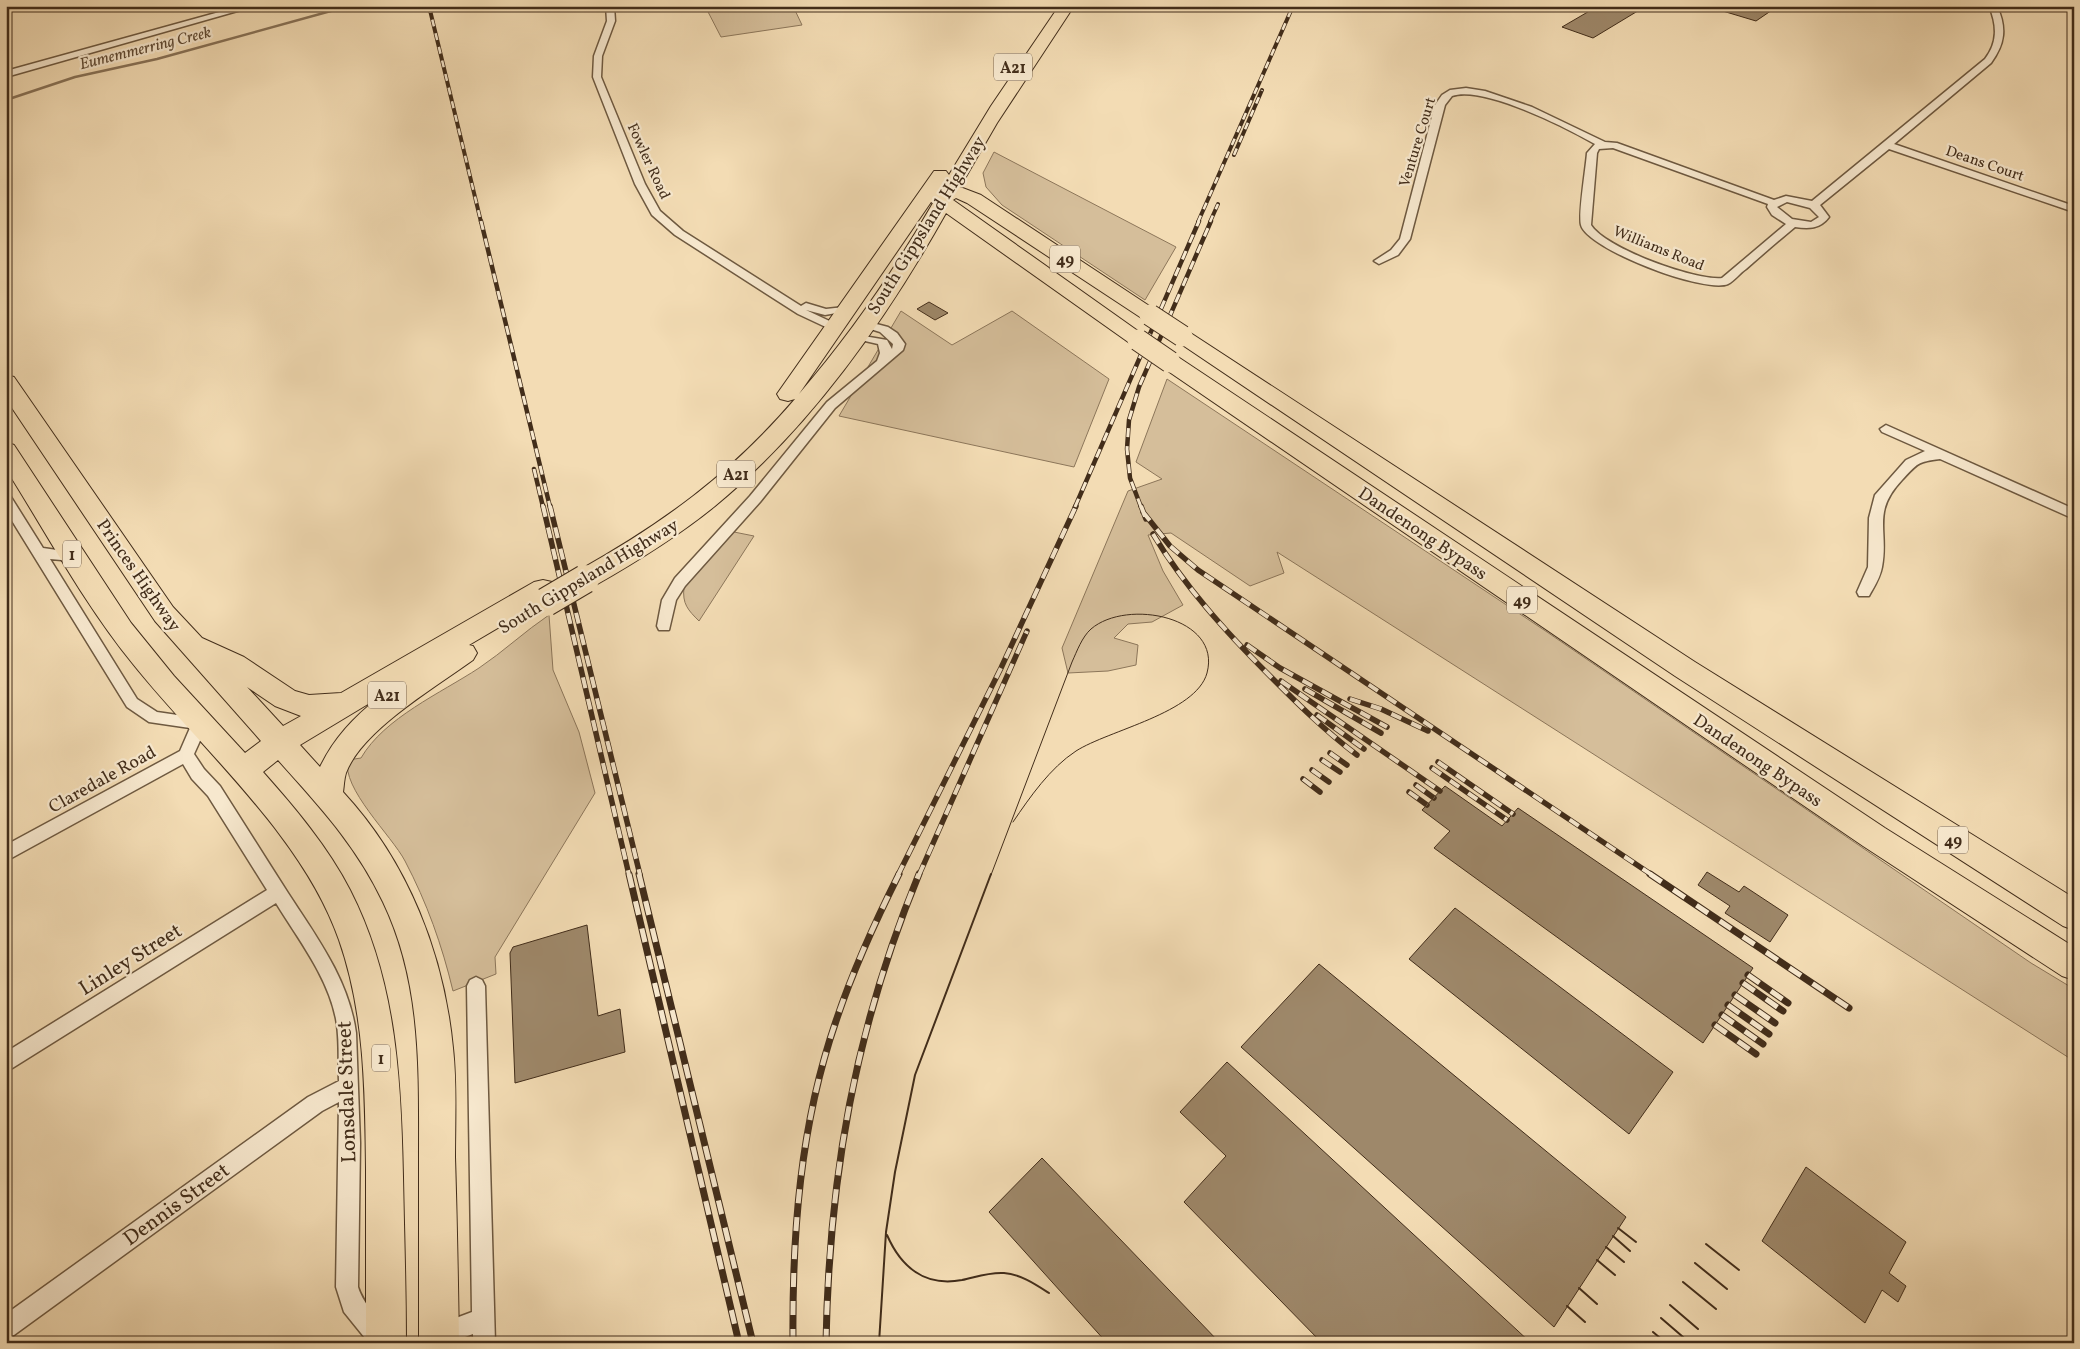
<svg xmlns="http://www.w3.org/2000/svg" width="2080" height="1349" viewBox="0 0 2080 1349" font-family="Vollkorn,serif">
	<rect width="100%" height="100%" fill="#f3dcb4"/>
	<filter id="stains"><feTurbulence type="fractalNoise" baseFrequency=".004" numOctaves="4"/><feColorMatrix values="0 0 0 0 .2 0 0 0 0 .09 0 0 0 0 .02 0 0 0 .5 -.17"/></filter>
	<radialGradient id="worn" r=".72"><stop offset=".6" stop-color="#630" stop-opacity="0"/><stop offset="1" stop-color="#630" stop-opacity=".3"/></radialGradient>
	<path fill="#d5be9a" stroke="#8c765a" d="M705,6H793L802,25L721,37Z
		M994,152L1176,247L1145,300L1002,205L986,187L983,173Z
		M901,311L952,345L1012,311L1109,379L1074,467L839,416Z
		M1167,379L1547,632L2031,963L2074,989V1061L1277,552L1284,573L1250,586L1171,533L1148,535L1163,571L1183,605L1152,622L1128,624L1114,638L1138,645L1136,665L1108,671L1068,673L1062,648L1128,491L1162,479L1136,462Z
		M734,532L754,536L699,621C688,610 682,604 684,587Z
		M549,615L553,670L579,732L595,793L495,957L496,974L453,991C442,945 427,903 405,861C392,836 341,788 348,760L361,758C384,718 441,693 479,668C503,652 525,631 549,615Z"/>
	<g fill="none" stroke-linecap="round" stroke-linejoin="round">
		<path stroke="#887257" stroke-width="2.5" d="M6,100L75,77L157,59L349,6"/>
	</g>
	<path fill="#9e886a" stroke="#422d1a" d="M1598,6H1646L1593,38L1562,27Z
		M1717,6H1778L1756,21L1716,9Z
		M929,302L948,313L935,320L917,309Z
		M1445,786L1502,826L1518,808L1753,968L1703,1043L1434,848L1450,831L1422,810Z
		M1707,872L1739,892L1744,886L1788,915L1770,942L1725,913L1730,906L1698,885Z
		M1455,908L1673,1072L1629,1134L1409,959Z
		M587,925L598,1016L620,1009L625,1052L515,1083L510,953L513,947Z
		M1319,964L1626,1217L1554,1327L1241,1047Z
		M1227,1062L1531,1343H1425L1419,1337L1415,1343H1322L1184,1202L1226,1156L1180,1112Z
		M1042,1158L1220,1343H1107L989,1212Z
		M1806,1167L1906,1242L1889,1273L1906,1286L1898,1302L1882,1290L1865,1323L1762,1241Z"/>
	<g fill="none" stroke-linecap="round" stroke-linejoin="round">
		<g stroke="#6e5940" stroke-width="3">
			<path id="street" d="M241,6H255L6,77V71Z
				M606,6H614L615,21L602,56L601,77L645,184L660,211L683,231L801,306L806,303L826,309L853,306V310L825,315L806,310L838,325V329H830L798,314L675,235L652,215L635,184L593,77L594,56L607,21Z
				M1989,6H1997C2007,28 2005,44 1991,63L1894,144L2074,206V212L1889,149L1820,205L1829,217C1820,229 1809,229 1795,227C1778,241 1762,255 1746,269C1740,273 1734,281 1728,284C1705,294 1587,249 1581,225C1578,215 1586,167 1587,153L1595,144C1567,128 1483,85 1452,96L1445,105L1410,239L1398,255L1379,264L1374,261L1391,250L1400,239L1435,105L1442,95L1450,90L1466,88L1485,91L1532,107L1605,142L1617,143L1774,200L1786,196L1812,201L1985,59C1998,42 1997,25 1989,6ZM1613,148L1768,204L1767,207L1772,215L1786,224L1722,278C1695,281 1605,248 1591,225L1597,153L1599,149ZM1787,202L1810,208L1819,217L1811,222L1792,219L1777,207Z
				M865,321L888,327L897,333L905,344L903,350L835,408L760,502L685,586L676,600L669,630H659L657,626L662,600L675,578L750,496L827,402L877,361L880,353L878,344L852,338V334L887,340L892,349L893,344L880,332L861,326L859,324Z
				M1886,425L2074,509V519L1940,459C1917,462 1918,463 1902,480C1871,513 1889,530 1882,567C1880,578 1874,587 1869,596H1859L1857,592L1868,567L1869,518L1875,495L1906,460L1925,451L1882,432L1880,429Z
				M6,496L11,497L43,548L78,553L80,556L73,561L50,559L137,699L157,712L205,719L208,723L194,754L204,769L220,786C243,822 265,857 288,893C316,936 349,980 356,1033L360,1143L358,1287C364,1307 381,1318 389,1337L387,1343H369L344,1312L336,1287L339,1102L322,1111L14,1335L6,1338V1314L308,1097L339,1081C338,1061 340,1039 336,1019C328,977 298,939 276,903L6,1072V1052L267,890L208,796L192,779L183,764L6,861V845L180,751L190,728L149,722L127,707L6,511Z
				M476,977L482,980L485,986L495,1343H473V1334L449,1343H432L429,1335L432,1327L472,1312L467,986L470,980Z"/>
		</g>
		<g stroke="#422d1a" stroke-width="2">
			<path id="highway" d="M1059,6H1074L997,123L960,187L981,195L1157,311L1160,315L1157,319L1150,321L1143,319L967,203L956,198L953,200L1145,336L1149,340L1145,344L1138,346L1131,344L946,213C886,320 810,428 715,506C677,537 636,562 594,586L585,588L576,586L572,579L576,572C662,524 730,475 795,399L788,401L780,399L777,394L934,171H946L949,175L991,106ZM931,202L933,203C894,271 850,335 799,394Z
				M1182,330L1189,332L1695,662L2074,898V930L2063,926L1675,676L1175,340L1171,336L1175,332Z
				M1170,355L1178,357L1885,828L2074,947V980L2062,976L1863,846L1162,367L1159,362L1162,357Z
				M6,375L14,377L173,607L202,638L244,657L295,691L309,695L341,693L534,582L543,580L552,582L556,589L552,596L469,645L473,646L477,653L473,660C436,687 362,730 346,773C344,779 344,786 343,792C408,862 444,954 453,1048C457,1084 455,1121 455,1157C457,1219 458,1281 459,1343H419C419,1281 419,1219 419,1158C419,1070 422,983 383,902C356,845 319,806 278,760L263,772C295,808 328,847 350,890C396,980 401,1077 403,1177C404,1232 406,1287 406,1343H366C366,1285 366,1227 366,1169C365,1092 365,1014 339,940C303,836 201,749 133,664C84,604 47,534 6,469V442L14,445L131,623L174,676L245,753L261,741L155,621L6,399ZM247,687L275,706L301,716L283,726ZM378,698C353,718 334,738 320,767L300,745Z"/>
		</g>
		<use href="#street" fill="#f7e8ce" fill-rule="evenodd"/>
		<use href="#highway" fill="#f3dcb4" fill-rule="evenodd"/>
		<path stroke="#422d1a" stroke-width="1" d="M991,875L1072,662C1077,651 1082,637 1091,629C1127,598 1222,617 1207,673C1196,713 1109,730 1076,751C1050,768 1030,797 1013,822"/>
		<path stroke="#422d1a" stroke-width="2" d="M1618,1228L1636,1242
			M887,1235C901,1267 925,1287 962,1280C976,1277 989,1272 1004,1273C1020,1274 1035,1284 1049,1293
			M1613,1236L1630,1251
			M1706,1244L1739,1270
			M1606,1247L1624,1262
			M1597,1260L1615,1275
			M1695,1263L1727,1289
			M1683,1282L1716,1309
			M1579,1288L1597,1304
			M1670,1305L1698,1329
			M1567,1306L1585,1322
			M1661,1318L1690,1343
			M1653,1332L1666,1343
			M879,1343L886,1232L895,1172L915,1075L991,874"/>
		<g stroke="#422d1a" stroke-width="4">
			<path id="rail-far3" d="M429,6L481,222
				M1234,155L1262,90
				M1198,222L1293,6
				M1210,222L1218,204"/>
		</g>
		<g stroke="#422d1a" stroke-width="4.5">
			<path id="rail-far2" d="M481,221L550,507
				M534,469L543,507
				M1075,507L1199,221
				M1141,507L1130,478L1127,449L1129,420L1139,387L1211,221"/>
		</g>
		<g stroke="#422d1a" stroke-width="5.5">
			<path id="rail-far1" d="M543,506L629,875
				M550,506L640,875
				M1141,506L1146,519
				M1143,512L1170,546L1198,570L1652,875
				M1153,534C1185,587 1226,632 1269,675C1297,703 1325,731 1357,755
				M1247,645L1280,668L1387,727
				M1281,681L1440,791
				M1305,689L1381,733
				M1350,699L1381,709L1428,731
				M1317,715L1364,749
				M1330,753L1347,765
				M1322,760L1340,772
				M1438,762L1513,814
				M1432,768L1507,820
				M1312,770L1329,782
				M1303,779L1320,792
				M1416,785L1434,798
				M1409,792L1427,805
				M898,875L1001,668L1076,506
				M919,875L1027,631"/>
		</g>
		<g stroke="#422d1a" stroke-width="7">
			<path id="rail" d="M629,874L739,1343
				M639,874L753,1343
				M1650,874L1849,1008
				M1748,975L1788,1003
				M1743,983L1783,1011
				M1735,995L1775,1023
				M1728,1005L1769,1034
				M1722,1015L1763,1044
				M1715,1025L1756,1054
				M793,1343C792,1234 800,1125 836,1021C853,970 875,922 899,874
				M826,1343C829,1176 855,1029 919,874"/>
		</g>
		<use href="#rail-far3" stroke="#f7e8ce" stroke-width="2.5" stroke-dasharray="7" stroke-linecap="butt"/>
		<use href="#rail-far2" stroke="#f7e8ce" stroke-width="3" stroke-dasharray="9" stroke-linecap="butt"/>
		<use href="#rail-far1" stroke="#f7e8ce" stroke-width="4" stroke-dasharray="11" stroke-linecap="butt"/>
		<use href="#rail" stroke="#f7e8ce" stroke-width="5" stroke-dasharray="14" stroke-linecap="butt"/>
		<g stroke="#422d1a" stroke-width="23" stroke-linecap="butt">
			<path id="highway-bridge-far1" d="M1150,315L1182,336
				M1138,340L1170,362"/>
		</g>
		<g stroke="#422d1a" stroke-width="30" stroke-linecap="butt">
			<path id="highway-bridge" d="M546,602L585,579"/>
		</g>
		<use href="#highway-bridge-far1" stroke="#f3dcb4" stroke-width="21"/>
		<use href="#highway-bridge" stroke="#f3dcb4" stroke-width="28"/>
	</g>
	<g text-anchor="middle" stroke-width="4.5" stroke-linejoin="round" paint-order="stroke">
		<g font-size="15" fill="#422d1a" stroke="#f7e8ce">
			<text transform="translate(1417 142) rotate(-73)" y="5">Venture Court</text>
			<text transform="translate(649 161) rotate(65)" y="5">Fowler Road</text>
			<text transform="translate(1985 163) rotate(19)" y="5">Deans Court</text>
			<text transform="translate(1659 248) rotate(22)" y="5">Williams Road</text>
		</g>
		<g font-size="16" font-style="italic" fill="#5f4a34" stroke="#f7e8ce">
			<text transform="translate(145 47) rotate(-14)" y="6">Eumemmerring Creek</text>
		</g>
		<g fill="#f7e8ce" stroke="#786550" stroke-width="1">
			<rect x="994" y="53.5" width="38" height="27" rx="4"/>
			<rect x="1050" y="245.5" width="30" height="27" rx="4"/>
			<rect x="717" y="460.5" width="38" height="27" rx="4"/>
			<rect x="63" y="540.5" width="18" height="27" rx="4"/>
			<rect x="1507" y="586.5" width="30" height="27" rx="4"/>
			<rect x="368" y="681.5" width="38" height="27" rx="4"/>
			<rect x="1938" y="826.5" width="30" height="27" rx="4"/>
			<rect x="372" y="1044.5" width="18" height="27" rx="4"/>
		</g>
		<g font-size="16" font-weight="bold" fill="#422d1a">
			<text x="1013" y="73">A21</text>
			<text x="1065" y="265">49</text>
			<text x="736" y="480">A21</text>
			<text x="72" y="560">1</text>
			<text x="1522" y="606">49</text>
			<text x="387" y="701">A21</text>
			<text x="1953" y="846">49</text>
			<text x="381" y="1064">1</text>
		</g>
		<g font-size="18" fill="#422d1a" stroke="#f7e8ce">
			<text transform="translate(926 225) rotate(-58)" y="6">South Gippsland Highway</text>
			<text transform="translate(1423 533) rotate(34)" y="6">Dandenong Bypass</text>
			<text transform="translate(139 575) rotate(55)" y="6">Princes Highway</text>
			<text transform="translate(588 576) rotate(-31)" y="6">South Gippsland Highway</text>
			<text transform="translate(1758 760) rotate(34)" y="6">Dandenong Bypass</text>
			<text transform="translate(102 779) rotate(-29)" y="6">Claredale Road</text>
		</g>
		<g font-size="21" fill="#422d1a" stroke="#f7e8ce">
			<text transform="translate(130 959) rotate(-32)" y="7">Linley Street</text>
			<text transform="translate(346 1092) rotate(-92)" y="7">Lonsdale Street</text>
			<text transform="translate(176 1204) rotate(-36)" y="7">Dennis Street</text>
		</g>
	</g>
	<rect width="2080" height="1349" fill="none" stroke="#f3dcb4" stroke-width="25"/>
	<rect x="8" y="8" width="2065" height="1334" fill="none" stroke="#422d1a" stroke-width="2.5"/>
	<rect x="12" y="12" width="2055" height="1324" fill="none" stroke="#422d1a"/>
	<rect width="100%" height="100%" filter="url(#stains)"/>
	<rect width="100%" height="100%" fill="url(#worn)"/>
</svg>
